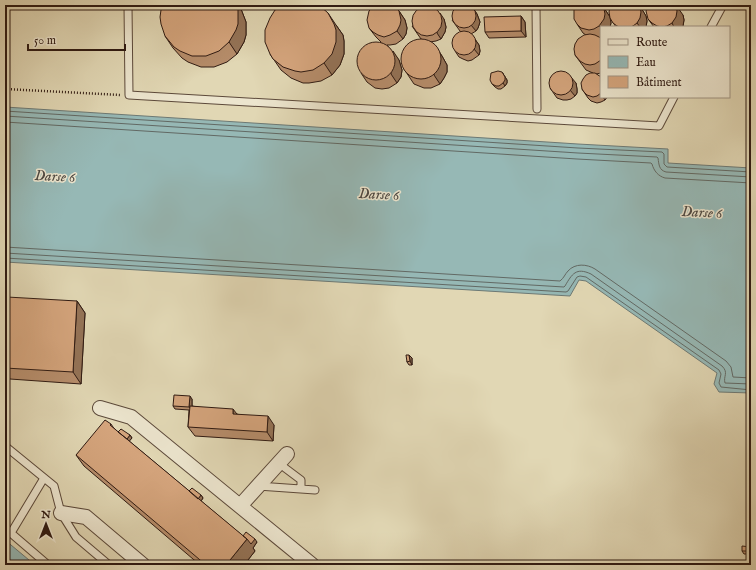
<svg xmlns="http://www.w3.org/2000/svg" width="756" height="570" viewBox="0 0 756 570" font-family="'IM FELL English',serif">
	<rect width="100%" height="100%" fill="#e1d7b4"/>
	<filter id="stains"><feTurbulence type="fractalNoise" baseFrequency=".005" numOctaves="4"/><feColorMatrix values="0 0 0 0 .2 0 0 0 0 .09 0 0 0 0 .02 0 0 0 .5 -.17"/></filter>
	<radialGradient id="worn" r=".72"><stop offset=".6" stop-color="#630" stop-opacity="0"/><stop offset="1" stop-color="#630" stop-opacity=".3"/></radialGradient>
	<path fill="#96b8b5" stroke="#6d7974" d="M5,107L578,144L668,149V163L751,168V393L719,392L714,384L717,373L586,281L579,280L570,296L5,262Z
		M5,540L35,565H5Z"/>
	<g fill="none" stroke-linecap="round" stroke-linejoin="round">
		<path stroke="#626964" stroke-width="1" d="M5,111L578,148L662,152L664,154V164L667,167L751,172
			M5,116L578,153L657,157L658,158C659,165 659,170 666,172L751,177
			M5,122L577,159L651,163L652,164C654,171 658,176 665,178L751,183
			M5,247L560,281C564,278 565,274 568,271C575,263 587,264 595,269L726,361L731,367L733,377L751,378
			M5,253L564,287L565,286C572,274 576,267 591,274L722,366C729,373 723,376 725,383L751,384
			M5,258L566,292L568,291L577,277L580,276L586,277L719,370L721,374L719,383L721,387L751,390"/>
		<g stroke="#5c493a" stroke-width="9">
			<path id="lane" d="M128,5L129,95L659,126L674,97
				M536,5L537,109
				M711,27L723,5
				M5,446L54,486L61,513L76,537L109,565
				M285,468L301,480V489
				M258,486L315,490
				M5,528L48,565
				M11,533L44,478"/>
		</g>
		<g stroke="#5c493a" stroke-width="16">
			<path id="street" d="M100,408L131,417L312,565
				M240,506L287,454
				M61,513L86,517L143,565"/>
		</g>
		<path stroke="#2f1a12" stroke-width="2.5" stroke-dasharray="1 2" stroke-linecap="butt" d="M5,89L121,95"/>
		<use href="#lane" stroke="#ece5ce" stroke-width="7"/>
		<use href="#street" stroke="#ece5ce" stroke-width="14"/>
	</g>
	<path fill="#b68d6b" stroke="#2f1a12" d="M602,5L610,17L611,5H639L646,16L647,21L646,27H616L610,18L611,23L610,27H601V37L600,38H601V73L596,74L601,77V97H607L605,100L601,102L597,103L591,101L588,98L582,89L593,73L586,70L575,55L586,35L583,33L577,24Z
		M473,8L477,14L480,22L478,28L476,31L471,34L479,45L480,51L479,55L472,60L468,61L463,59L459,57L455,51L461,32L460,31L452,20Z
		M241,9L246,22V35L244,42L237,54L227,62L214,67H201L188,62L182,58L173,48L165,36Z
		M399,11L405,20L407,28L406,34L403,39L396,44L390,45H387L399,60L402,70L401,77L397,83L389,88L382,89L375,88L367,82L361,73L381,42L376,37L369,28Z
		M683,15L684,20L683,26L682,27H654L648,19Z
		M521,16L525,22L526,37L489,38L485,32Z
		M444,19L446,27L445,32L441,39L436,41L430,42L436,47L442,56L447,65V72L444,78L440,84L431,88H424L414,84L404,69L423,40L421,39L412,26Z
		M336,25L343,35L344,41V54L340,65L332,75L321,81L309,83H303L291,78L281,70L270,54Z
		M502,72L507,80V83L505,86L501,89H498L495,87L492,84Z
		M576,83L577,89V93L575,96L571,99L567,100H563L557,98L550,88Z
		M77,301L85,313L81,384L10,379L5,372V322Z
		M409,355L412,358V365H409L407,362Z
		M192,399V406L237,414L274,425L273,441L195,436L188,427L189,410L175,409L173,406Z
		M111,424L113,427L118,432L130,435L132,438L129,441L189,491L201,495L203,498L201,501L243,536L257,542L253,548L255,551L244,565H200L84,466L76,455Z
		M751,547V554H744L742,551Z"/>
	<path fill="#947357" stroke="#2f1a12" d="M236,5H239L241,9L246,22V35L244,42L237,54L229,42Z
		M602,5L610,17L611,23L610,27H601V28L599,26Z
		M639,5L643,11L646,16L647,21L646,27H640L637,23Z
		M676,5L683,15L684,20L683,26L682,27H674L672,23Z
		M473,8L477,14L480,22L478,28L476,31L471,25Z
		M399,11L405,20L407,28L406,34L403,39L397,31Z
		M328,13L336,25L343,35L344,41V54L340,65L332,75L324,63Z
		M440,13L444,19L446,27L445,32L441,39L437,33Z
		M521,16L525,22L526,37L521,31Z
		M475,39L479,45L480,51L479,55L474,49Z
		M436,47L442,56L447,65V72L444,78L440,84L434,75Z
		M393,51L399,60L402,70L401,77L397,83L391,74Z
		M502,72L507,80V83L505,86L503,83Z
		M571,77L576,83L577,89V93L575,96L570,90Z
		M603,97H607L605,100Z
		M77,301L85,313L81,384L73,372Z
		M409,355L412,358V365L410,361Z
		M190,396L192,399V410L189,407Z
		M233,409L240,418L233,414Z
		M268,416L274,425L273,441L267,432Z
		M130,435L132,438L127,444L125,441Z
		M201,495L203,498L199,504L196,501Z
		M247,539H255L257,542L253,548L255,551L244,565H226Z"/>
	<path fill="#d4a47c" stroke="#2f1a12" d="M452 16a12 12 0 1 1 24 0a12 12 0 1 1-24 0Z
		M162,5H236L238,10V24L236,30L229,42L219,51L206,56H192L180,51L174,47L165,36L161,24L160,17L161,10Z
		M284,5H319L328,13L334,24L336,30V42L332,54L324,63L313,70L301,72L295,71L283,67L273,59L270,54L265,42V30L270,18L275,10L280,7Z
		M376,5H393L395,6L399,11L401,20L400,25L397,31L390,35L384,37L378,35L373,32L369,28L367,20L369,11L372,8Z
		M577,5H602L604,9L605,14L604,19L599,26L594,29L589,30L581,28L577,24L574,19V9Z
		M611,5H639L640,7L641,12L640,18L637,23L633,26L630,27H620L617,26L613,23L610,18L609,12L610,7Z
		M648,5H676L677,11L676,17L672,23L667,26L662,27L657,26L652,23L648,19L646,11Z
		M412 21a15 15 0 1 1 30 0a15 15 0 1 1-30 0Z
		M521,16V31L485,32L484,17Z
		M452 43a12 12 0 1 1 24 0a12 12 0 1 1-24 0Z
		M590,34L595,35L601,38V60L595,64L590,65L585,64L580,61L575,55L574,49L575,44L578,39L584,35Z
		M401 59a20 20 0 1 1 40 0a20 20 0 1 1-40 0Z
		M357 61a19 19 0 1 1 38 0a19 19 0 1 1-38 0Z
		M498,71L502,72L505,77V80L503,83L499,86H496L492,84L490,80L491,73Z
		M549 83a12 12 0 1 1 24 0a12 12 0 1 1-24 0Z
		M590,73H595L601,77V93L597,96L593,97L587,95L584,92L582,89L581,83L583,79L586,75Z
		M7,297L77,301L73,372L5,368V322Z
		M406,355H409L410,361L407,362Z
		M174,395L190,396L189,407L173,406Z
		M190,406L233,409V414L268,416L267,432L188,427Z
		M105,420L111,424L110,425L247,539L226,565H206L76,455Z
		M121,429L130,435L127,439L118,432Z
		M192,488L201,495L198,499L189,491Z
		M246,532L255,539L251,544L247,539L243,536Z
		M742,546L751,547V551H742Z"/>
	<g text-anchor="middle" stroke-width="3" stroke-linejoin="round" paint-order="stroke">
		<g font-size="15" font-style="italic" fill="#4e4943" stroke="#ece5ce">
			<text transform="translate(55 176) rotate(3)" y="5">Darse 6</text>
			<text transform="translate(379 194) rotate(3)" y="5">Darse 6</text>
			<text transform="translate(702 212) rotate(3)" y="5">Darse 6</text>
		</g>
	</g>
	<rect width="756" height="570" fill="none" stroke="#e1d7b4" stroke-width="20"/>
	<rect x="6" y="6" width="744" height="558" fill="none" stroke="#2f1a12" stroke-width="2"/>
	<rect x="10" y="10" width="736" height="550" fill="none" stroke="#2f1a12"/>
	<rect x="600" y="26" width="130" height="72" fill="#ece5ce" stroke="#a09483"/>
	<rect x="608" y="39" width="20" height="6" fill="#ece5ce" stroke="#a09483"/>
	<text x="636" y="46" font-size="12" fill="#2f1a12">Route</text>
	<rect x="608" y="56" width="20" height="12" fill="#96b8b5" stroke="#a09483"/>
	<text x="636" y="66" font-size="12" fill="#2f1a12">Eau</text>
	<rect x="608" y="76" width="20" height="12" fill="#d4a47c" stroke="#a09483"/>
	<text x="636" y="86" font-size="12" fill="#2f1a12">Bâtiment</text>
	<g transform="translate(46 524)" stroke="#ece5ce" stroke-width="3" paint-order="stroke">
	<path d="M0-3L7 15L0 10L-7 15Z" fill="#2f1a12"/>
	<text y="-6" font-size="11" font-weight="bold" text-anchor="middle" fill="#2f1a12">N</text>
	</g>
	<path d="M28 44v6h97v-6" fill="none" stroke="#2f1a12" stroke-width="2"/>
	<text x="34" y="44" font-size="12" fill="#2f1a12" stroke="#ece5ce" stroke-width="3" paint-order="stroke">50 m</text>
	<rect width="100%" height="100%" filter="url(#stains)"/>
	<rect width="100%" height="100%" fill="url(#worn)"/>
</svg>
